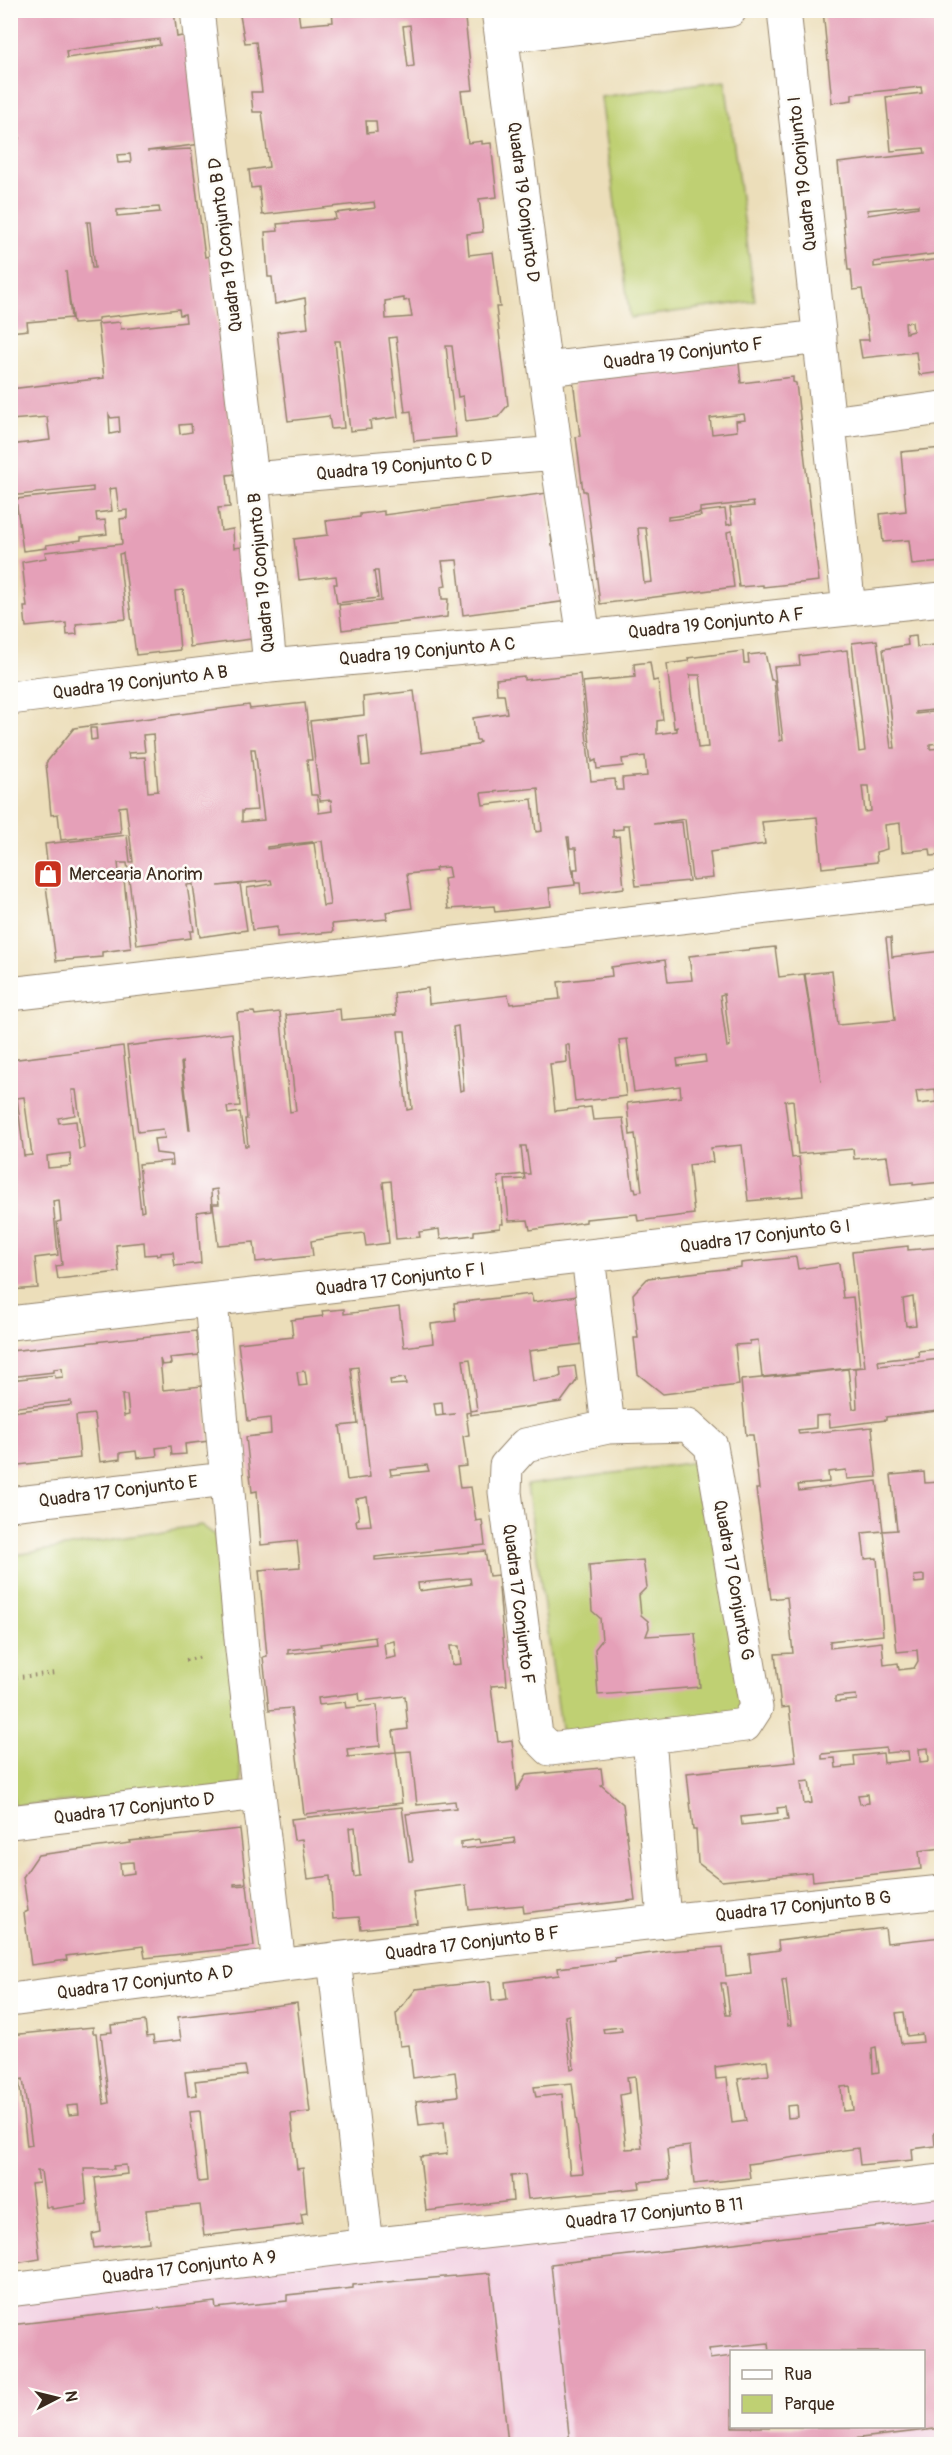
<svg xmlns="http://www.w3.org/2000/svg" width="952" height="2455" viewBox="0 0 952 2455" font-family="Pangolin,sans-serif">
	<rect width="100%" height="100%" fill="#fdfcf7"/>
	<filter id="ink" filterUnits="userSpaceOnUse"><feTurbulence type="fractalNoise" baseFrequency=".0167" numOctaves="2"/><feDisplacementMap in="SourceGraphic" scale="12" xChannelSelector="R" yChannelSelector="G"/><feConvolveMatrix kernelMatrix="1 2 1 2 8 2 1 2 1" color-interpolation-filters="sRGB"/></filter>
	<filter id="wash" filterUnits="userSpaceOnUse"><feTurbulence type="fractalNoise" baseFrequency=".008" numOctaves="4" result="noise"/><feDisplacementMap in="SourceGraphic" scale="24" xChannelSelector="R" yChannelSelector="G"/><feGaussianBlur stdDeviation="1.35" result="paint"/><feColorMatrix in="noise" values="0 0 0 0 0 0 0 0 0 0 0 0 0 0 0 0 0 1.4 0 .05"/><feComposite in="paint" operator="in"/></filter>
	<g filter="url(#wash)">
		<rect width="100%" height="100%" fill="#ecdeba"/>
		<path fill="#f2d0e2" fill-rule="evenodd" d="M941,2181V2444H11L10,2293ZM732,2352H924V2426H732Z"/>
		<path fill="#bfd073" stroke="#7d7d48" stroke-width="1.5" d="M725,80L755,301L630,318L601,97Z
			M710,1460L745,1716L563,1742L527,1485Z
			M201,1525L215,1535L221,1556L242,1787L15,1806L10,1788V1556Z"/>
		<g id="blocks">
			<path fill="#e5a0b8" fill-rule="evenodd" d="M10,10H174L177,37L187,35L201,144L147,151L191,149L205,257L210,256L235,474L227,475L230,507L218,508L221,531L233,529L234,548L242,547L253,634L251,639L190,647L183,590L175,591L180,650L136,655L123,553L119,554L126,619L76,624L77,634L67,635L66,623L26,627L24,607H27L22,562L46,558L45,552L122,544L120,519L127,518V510L119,511L116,488L109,489L112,511L96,513L97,521L105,520L107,534L81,537V540L46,545L47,548L23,551L16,499L93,491V487L10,496V445L50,440L47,417L10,420V389L104,378L98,324L120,322L121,329L186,322L185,314L180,315L179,309L98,318V322L73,324L66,271L71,318L27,322L28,330L10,332V139L20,138L19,136H10V94H15L14,80H10V56L14,55ZM159,39L160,45L67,58L66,51ZM130,154L131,162L118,163L117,155ZM159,207L160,212L117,216V210ZM87,222H90L95,268H92ZM109,415L111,418L119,417L120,432L110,434ZM191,424L192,432L180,434L179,425Z
				M239,10H298L300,25L333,22L332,10H464L473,90L461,91L468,143L482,141V144L491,143L497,197L479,199L483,232L467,234L469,255L493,252L500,307H496L508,405L498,417L466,421L463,396L458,397L452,346H446L456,437L414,441L411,411L405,412L396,337L389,338L398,417L370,421L371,429L350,431L340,341H335L344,428L331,429L329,416L288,421L277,332L308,328L305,298L275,304L272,277H268L265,232L278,231L277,224L336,219L335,213L375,208L374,202L262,215L259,187L251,188L249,170L269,167L262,112H253L251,92H262L256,42L245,43ZM410,25L414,66L408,67L403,26ZM366,121H376L377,132L367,133ZM404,298V301L409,300L412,317L386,319L385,301Z
				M823,10H942V37L937,38L942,71V202H938L942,253L874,262V267L942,259V372L919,375L916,352L862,358L859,340H869L862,289L853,290L851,270H848L838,163L925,153L924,148L891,151L886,97L922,93L921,87L852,94V100L832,103ZM918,205V207L868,215L867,210ZM912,322L913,331L906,333L905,323Z
				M739,363L741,383L793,377V382L796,383L819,581L763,587V585L739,587L732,531L727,532L734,587L600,604L586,491H583L576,437L580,436L573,380ZM744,414L745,420L736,421L737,431L712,434L710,418ZM753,502L754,506L730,508L732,524L727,525L725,509L700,512V508ZM700,513L701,516L668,520V517ZM638,528H646L652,582L644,583Z
				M942,448V562L912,565L909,540L883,542L880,514L906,511L901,452Z
				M547,493L552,546L568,545L575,600L463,615L457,560L442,561L446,586L441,587L442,599H448L447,617L342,630L339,605L381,601L378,571H374L378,598L337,603L334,584H337L336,576L299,580L294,539L328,535L326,521L360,517V514L384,511V515Z
				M916,636L917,647L942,644V709L916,712V714L942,711V743L930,744V749L942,748V855L931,856L930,849L902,852L900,823L885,825L887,849L876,852L877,862L822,868L817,817L762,822L765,844L710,852L713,878L692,880L685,819L653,824L682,822L689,881L636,886L629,825H623V829L613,830V837L619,836L624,888L581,894L580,883H575L574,869H578L576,848H570L569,837H567L575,885L549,888L551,906L495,912L494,906L448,909L444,879L450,878L448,867L435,868L436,871L407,874L412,908L386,912L387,919L332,924L333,932L277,937V927L252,930L247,888L272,884L271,880L218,886L240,884L247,930L200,937L193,884L187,885L194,931H190L191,938L137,945L127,863H118L120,880L124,879L131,948L102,952V957L56,961L44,871H48L45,844L127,835L130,862H133L126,806L119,807L121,833L61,840L58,814L51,815L46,763L74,728L249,705L250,709L305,703L312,760H307L311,795H317L319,813L332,811L331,800L320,801L310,721L364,715L363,697L414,691L422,753L476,745L480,742L479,740H476L473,718L507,713L504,694H497L496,679L524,676V680L580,674L591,781L615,779L616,790H623L622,778L647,776L645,756L622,759L623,766L597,769L596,760L592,762L583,682L635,677L634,664L650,662L653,681L658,680L663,720L657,721V734L677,731V727L674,728L667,664L689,661L688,658L743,651L744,663H749L748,655L765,653L771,680H774L780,741L783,740L774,667L800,665L799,656L847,650L859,752L865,751L852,643L877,640L891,748H895L883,649L908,645L907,637ZM690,675H700L708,747L698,748ZM90,728H96L97,739L91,740ZM153,734L158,791L148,792L145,757L129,758L128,753L145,752L143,735ZM367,736L370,765L362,766L359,737ZM251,749H255L264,820L242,822V811L257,810ZM862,786H869L871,811L865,812ZM538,788L542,831L536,832L532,799L483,805L481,793ZM320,841H322L330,905L323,906L314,843L267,849V847Z
				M886,938H891L892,957L942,951V1000H940L942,1182L913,1185V1182L891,1184L887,1156L854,1159L853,1149L798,1154L793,1100L785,1101L792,1158L799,1157L803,1196L748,1201L742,1145L711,1148L713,1162L689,1165L694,1214L638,1221L637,1214L586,1219V1222L530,1230L528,1220L509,1221L505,1180L525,1179L524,1174H530L526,1146H521L524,1174L498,1177L503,1224H500V1228L474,1231V1235L440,1239L439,1229L419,1232L420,1237L396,1239L391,1181L383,1182L389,1243L366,1246L364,1233L338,1236L311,1241L313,1256L256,1262L254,1242L218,1245L213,1204H219L217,1189L211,1190L212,1210L197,1212L201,1263L175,1266L173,1252L161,1253V1255L157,1256V1254L145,1255L144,1242L116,1245L119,1272L58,1279L56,1266L62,1265L57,1222L61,1221L59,1200L53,1201L58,1255L35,1258L38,1288L10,1290V1060L123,1046L141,1212L144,1211L139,1164L170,1161V1165H173L172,1155L156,1153L154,1139L165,1138L163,1129L138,1132L127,1046L232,1033L240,1106L227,1107L228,1114L240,1112L245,1146H248L245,1119H247L237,1013L254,1012L255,1015L280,1012L290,1112L296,1111L286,1015L340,1009L341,1020L396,1015L394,993L428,988L429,1004L508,995L510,1004L560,999L558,982L612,976L611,967L665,960L668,982L692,980L689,956L775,947L779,977L804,974L821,1081L805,974L832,971L838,1025L895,1020ZM724,994L730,1046L727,1047L720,995ZM458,1026L464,1090L460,1091L453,1027ZM398,1031H405L412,1109L407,1110ZM627,1039L634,1092L680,1086L681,1097L627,1103L630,1135L635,1134L642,1191L636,1192L635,1188H633L623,1118L593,1120L591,1107L555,1111L550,1064L567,1062L566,1045H569L575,1102L626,1096L619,1040ZM705,1055L706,1062L678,1066L677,1059ZM182,1062L190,1130H189L181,1063ZM935,1089L937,1102L918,1104L916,1091ZM72,1090H76L84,1148L79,1149L76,1121L59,1123L58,1118L75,1115ZM24,1097L32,1155L24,1156L17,1098ZM70,1153L71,1166L48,1168L47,1156Z
				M908,1246V1250L942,1247V1414H938V1411L886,1417V1420L830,1427L829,1415L816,1416V1428L798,1430L799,1434L872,1427L877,1477L847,1479L846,1470L828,1472L829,1482L798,1485L799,1491L877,1481L883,1531L862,1533L865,1559L877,1558L883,1635L830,1641V1648L882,1642L884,1665L898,1663L899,1670L914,1668L918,1661L917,1650L897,1652L883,1531L897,1530L891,1475L924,1472L925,1483L940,1482L938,1470L942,1469V1848L919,1851L921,1869L813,1881L812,1872L722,1881L698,1863L696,1830H693L687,1773L796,1762L789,1707L781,1708L775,1654L793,1653L787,1597L771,1599L756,1489H759L753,1435H746L741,1380L848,1369L853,1409L857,1408L855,1368L865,1367L852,1252ZM913,1297L916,1325L906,1326L903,1299ZM939,1349L940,1359L879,1366L878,1361L919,1356L918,1351ZM924,1575V1582L915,1583L914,1576ZM856,1695L857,1700L835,1702V1697ZM886,1748V1753L908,1751L909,1760L884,1763L883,1753L854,1756L855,1766L836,1768L835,1758L822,1759V1754ZM928,1748L929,1761L920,1762L919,1749ZM809,1781L812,1803L804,1804L801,1782ZM868,1794L869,1803L860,1804L858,1795ZM786,1807L788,1820L742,1825L741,1817L778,1813L777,1808Z
				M796,1257L798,1269L839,1263L843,1298L853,1297L860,1367L762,1377L758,1340L750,1341V1344L735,1345L739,1385L663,1394L638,1374L634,1338H638L633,1294L648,1278L741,1267V1263Z
				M531,1294L533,1302L577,1296L583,1344L529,1351L533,1381L557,1378L561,1376L560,1368L575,1366L577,1380L561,1402L470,1415V1412L466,1413L469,1435L463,1436L467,1466L457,1467L460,1488L471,1487L476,1521L482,1520L485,1545L375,1557V1560L485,1551L489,1576L498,1575L507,1685L491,1686L498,1742L512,1740L517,1790L526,1775L601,1768L603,1784L601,1785L623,1804L635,1900L524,1913L523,1905L469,1910L466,1885L413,1892L417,1923L361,1929L359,1917L333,1919L330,1876L308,1879L302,1839L294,1840L291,1819L402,1807L409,1861H413L406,1814L456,1808L455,1801L417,1805L411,1751L396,1752L393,1731L408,1729L405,1696L360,1701L359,1693L318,1698L319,1705L345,1702L346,1708L377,1705L380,1746L347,1749L348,1757L396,1752L402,1803L304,1814L291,1708L269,1710L263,1657L267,1656L259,1570L300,1567L297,1541L261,1545L257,1491L252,1492L246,1437L271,1434L270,1418L248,1421L238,1343L293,1337L291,1320L323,1316L322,1311L344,1309V1314L399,1307L404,1347L433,1343L431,1324L456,1321L454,1303ZM470,1359L477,1410L470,1411L463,1360ZM358,1367L370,1477L347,1480L340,1426L358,1424L351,1368ZM305,1371L307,1385L299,1386L297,1372ZM405,1378L406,1384L391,1385L390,1380ZM442,1402L443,1415L455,1414L436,1416L434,1403ZM427,1465L429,1471L391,1475L390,1469ZM367,1497L371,1525L357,1526L356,1520L359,1519L356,1499ZM470,1578L471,1584L419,1591L418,1583ZM375,1637L376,1644L288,1654V1650L321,1646L320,1644ZM394,1641L396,1657L386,1659L384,1643ZM450,1646H459L461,1664L452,1665ZM355,1827L360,1876L354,1877L349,1828ZM514,1838L515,1843L461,1849V1842L479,1839L480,1843Z
				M196,1331L199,1355L170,1358L171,1364L162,1365L160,1359L163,1390L202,1386L209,1441L185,1444L186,1454L172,1455L171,1446L156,1448L157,1456L137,1458L136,1451L120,1453V1459L100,1462L94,1414L76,1416L80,1458L10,1466V1412L71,1405V1401L10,1408V1380L55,1375V1378L63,1377L62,1368L54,1369V1372L10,1377V1351ZM122,1395H127L129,1415L124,1416Z
				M643,1560L647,1587L639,1595L641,1615L648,1621L649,1628L646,1636L695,1633L700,1687L598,1695L595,1649L602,1640L600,1618L592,1611L589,1565Z
				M240,1829L246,1883L234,1884V1886L247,1885L254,1946L145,1958L143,1946L66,1956L67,1960L31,1965L24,1913L28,1911L23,1877L38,1855L131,1843L130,1841ZM133,1862L134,1873L121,1875L120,1863Z
				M885,1928L887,1943L942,1937V2132L934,2133L935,2146L912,2149L913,2160L860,2165L858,2148L748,2164L750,2178L694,2184L690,2146L667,2149L670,2179L639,2182L640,2188L528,2199L525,2175L511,2176L513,2201L426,2211L420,2157L447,2154L444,2122L419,2125L416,2101L458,2096L455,2072L413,2078L409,2045L400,2046L396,2014L416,1989L490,1981L492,2001L507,1999L505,1982L559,1975L558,1968L615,1961V1958L668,1951L723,1947L726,1976L751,1973L749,1954L779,1950L778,1941ZM786,1979L791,2025L788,2026L782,1980ZM721,1983H726L730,2015H726ZM904,2012L907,2036L922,2034L923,2042L901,2044L896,2013ZM569,2015L574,2068L571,2069L565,2016ZM621,2027L622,2031L604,2033L603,2029ZM876,2047L879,2072L873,2073L872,2048ZM767,2060L769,2075L738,2079L746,2121L732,2123L727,2078L716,2079L715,2067ZM635,2076L642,2148L626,2149L620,2095L629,2093L627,2077ZM572,2083L583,2173L570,2174L562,2094L536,2097L534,2087ZM850,2086L853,2110L843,2111L841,2087ZM797,2105L798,2117L788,2118L787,2106Z
				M297,2003L310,2112L291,2114L297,2169L303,2168L307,2213L301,2214L303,2224L204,2236L200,2205L146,2210L149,2242L94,2248L92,2234L101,2232L95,2178L127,2174L126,2165L113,2166L114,2169H84L87,2204L52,2209V2207H46L41,2171H37L39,2183L31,2184L40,2259L10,2264V2035L93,2027V2033H96L104,2104L109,2103L101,2033L112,2032L111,2025L145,2021L147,2037L153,2036L154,2043L181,2040L178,2017ZM245,2066L247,2075L195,2081L197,2095L188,2096L185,2072ZM23,2079L32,2145L27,2146L19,2080ZM78,2105L79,2114L69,2115L67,2106ZM200,2111L207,2181L198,2182L190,2112Z
				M942,2219V2428L812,2444H570L551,2264ZM768,2343L769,2352H924V2427H732V2356L710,2359L709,2349Z
				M490,2273L508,2444H10V2325L215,2302L216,2308L287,2301V2295L353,2288V2285Z"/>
		</g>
	</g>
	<g filter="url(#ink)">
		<use href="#blocks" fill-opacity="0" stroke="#94846c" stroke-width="1.5"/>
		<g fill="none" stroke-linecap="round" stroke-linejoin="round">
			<g stroke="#94846c" stroke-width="35">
				<path id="minor" d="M197,10L252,479L270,666
					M498,10L556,453L584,637
					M784,10L849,609
					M503,36L730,10
					M546,369L820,337
					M830,423L942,408
					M252,479L556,453
					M10,698L270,666L604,635L942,599
					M10,994L942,887
					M588,1256L608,1427
					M211,1301L242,1650L279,1965
					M10,1323L942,1215
					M688,1425L711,1446L756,1708L745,1725L550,1749L536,1735L505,1492L506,1466L525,1445L608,1427Z
					M10,1504L226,1479
					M649,1738L664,1920
					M10,1822L258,1793
					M334,1959L367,2245
					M10,2000C320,1959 631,1923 942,1892
					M10,2290L367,2245L942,2181"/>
			</g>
			<path stroke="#94846c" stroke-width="4" stroke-dasharray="1.5 4.5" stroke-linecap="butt" d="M186,1660L203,1657
				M10,1678L56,1673"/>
			<use href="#minor" stroke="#fff" stroke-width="33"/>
		</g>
	</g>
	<defs>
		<g id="shop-square" transform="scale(1.5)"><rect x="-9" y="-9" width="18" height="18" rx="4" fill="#c8321e" stroke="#fdfcf7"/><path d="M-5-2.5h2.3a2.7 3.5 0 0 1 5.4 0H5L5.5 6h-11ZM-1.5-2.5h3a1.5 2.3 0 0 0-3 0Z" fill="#fff"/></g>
	</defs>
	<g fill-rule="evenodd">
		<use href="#shop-square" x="48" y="874"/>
	</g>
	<g text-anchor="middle" stroke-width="5" stroke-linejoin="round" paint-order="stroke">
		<g font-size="18" fill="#3b2a1e" stroke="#fdfcf7">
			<text transform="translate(802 174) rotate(-96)" y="6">Quadra 19 Conjunto I</text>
			<text transform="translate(524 202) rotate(83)" y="6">Quadra 19 Conjunto D</text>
			<text transform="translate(225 245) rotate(-97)" y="6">Quadra 19 Conjunto B D</text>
			<text transform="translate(683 353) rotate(-7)" y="6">Quadra 19 Conjunto F</text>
			<text transform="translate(404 466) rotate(-5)" y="6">Quadra 19 Conjunto C D</text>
			<text transform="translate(261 573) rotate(-95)" y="6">Quadra 19 Conjunto B</text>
			<text transform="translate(716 623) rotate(-6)" y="6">Quadra 19 Conjunto A F</text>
			<text transform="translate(427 651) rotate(-5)" y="6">Quadra 19 Conjunto A C</text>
			<text transform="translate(140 682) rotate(-7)" y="6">Quadra 19 Conjunto A B</text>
			<text transform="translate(765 1236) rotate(-7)" y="6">Quadra 17 Conjunto G I</text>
			<text transform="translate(400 1279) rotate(-7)" y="6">Quadra 17 Conjunto F I</text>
			<text transform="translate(118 1491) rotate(-7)" y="6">Quadra 17 Conjunto E</text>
			<text transform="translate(734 1580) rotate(80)" y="6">Quadra 17 Conjunto G</text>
			<text transform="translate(519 1604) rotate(83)" y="6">Quadra 17 Conjunto F</text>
			<text transform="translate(134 1808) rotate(-7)" y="6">Quadra 17 Conjunto D</text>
			<text transform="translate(803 1906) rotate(-6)" y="6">Quadra 17 Conjunto B G</text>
			<text transform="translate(472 1943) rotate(-7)" y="6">Quadra 17 Conjunto B F</text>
			<text transform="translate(145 1982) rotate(-7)" y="6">Quadra 17 Conjunto A D</text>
			<text transform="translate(654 2213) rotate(-6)" y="6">Quadra 17 Conjunto B 11</text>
			<text transform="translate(189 2267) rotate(-7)" y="6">Quadra 17 Conjunto A 9</text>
		</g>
		<g font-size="18" fill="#3b2a1e" stroke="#fdfcf7" text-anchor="start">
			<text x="69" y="880">Mercearia Anorim</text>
		</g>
	</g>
	<rect width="952" height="2455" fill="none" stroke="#fdfcf7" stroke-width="36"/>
	<rect x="730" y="2350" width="195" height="78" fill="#fdfcf7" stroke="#afa8a0" stroke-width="1.5"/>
	<rect x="742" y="2370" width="30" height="9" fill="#ffffff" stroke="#afa8a0" stroke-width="1.5"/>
	<text x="784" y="2380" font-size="18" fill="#3b2a1e">Rua</text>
	<rect x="742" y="2395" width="30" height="18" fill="#bfd073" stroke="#afa8a0" stroke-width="1.5"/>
	<text x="784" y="2410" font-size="18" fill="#3b2a1e">Parque</text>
	<g transform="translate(57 2398) rotate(83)" stroke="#fdfcf7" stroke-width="4.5" paint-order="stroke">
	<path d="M0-4.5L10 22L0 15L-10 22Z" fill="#3b2a1e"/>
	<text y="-9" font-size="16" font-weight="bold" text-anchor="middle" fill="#3b2a1e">N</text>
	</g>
</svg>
